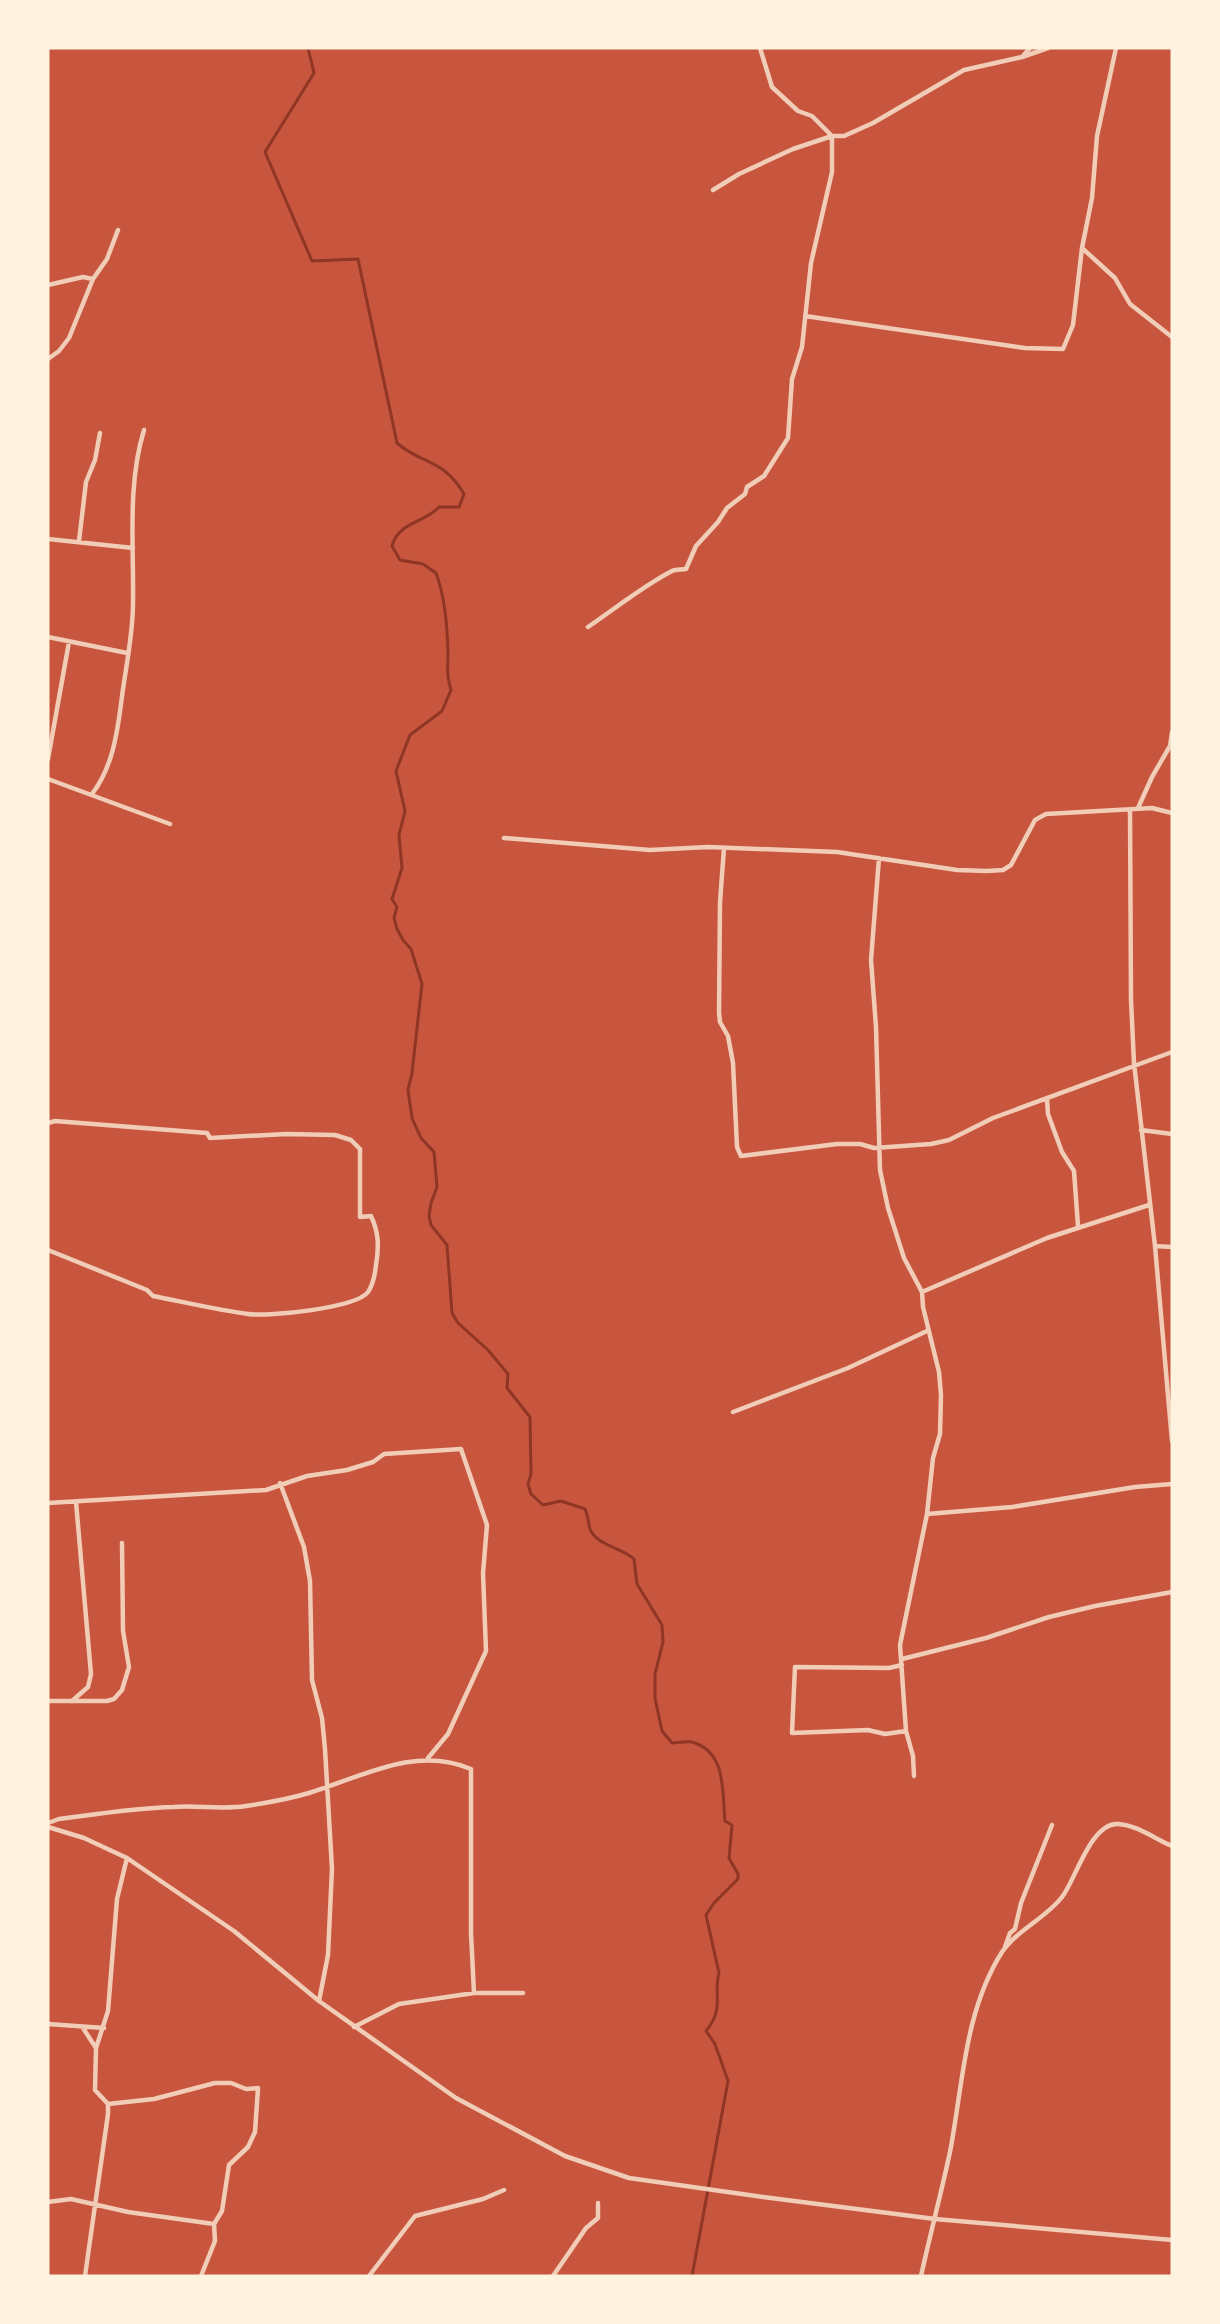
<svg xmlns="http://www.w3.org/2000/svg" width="1220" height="2324" viewBox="0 0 1220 2324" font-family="'Archivo Narrow',sans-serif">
	<rect width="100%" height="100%" fill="#c8553d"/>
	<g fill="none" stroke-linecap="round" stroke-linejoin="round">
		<path stroke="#8f3625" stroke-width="3" d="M308,48L314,73L265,152L312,261L358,259L397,443C422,465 443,458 464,494L459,507H439C425,523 398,522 392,546L400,560L423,564L436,573C445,597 447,624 448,651C448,668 446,673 451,690L442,711L410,735L396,771L405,811L399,835L402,868L392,899L397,907L394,918L397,929L403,940L411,949L422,984L412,1073L408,1090L412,1118L421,1138L434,1152L437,1187L431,1203L429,1216L431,1225L447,1245L452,1313L458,1323L488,1350L508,1374L507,1388L530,1417L531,1474L528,1484L531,1494L543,1505L561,1501L585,1509C588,1515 588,1522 590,1529C596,1545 622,1548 634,1559L637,1584L662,1625L663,1642L655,1674V1698L662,1731L672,1743C679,1743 689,1740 695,1743C727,1754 722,1794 725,1821L732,1825L729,1858L738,1874V1879L714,1903L706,1915L719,1973C713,1995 725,2008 706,2031L715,2044L728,2081L692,2276"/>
		<path stroke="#f1ccb7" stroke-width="4.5" d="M1022,57L1030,48
			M713,190L739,174L793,149L832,136H844L873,123L964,70L1022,57L1048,48
			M1082,248L1115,278L1130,304L1172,337
			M48,285L83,277L93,279
			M805,316L1025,348L1063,349L1073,325L1082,248L1092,198L1097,136L1116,48
			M48,359L59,351L69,338L93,279L107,259L118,230
			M48,539L133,548
			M79,541L86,482L95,460L100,433
			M588,627C616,608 643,586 672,571C676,569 681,570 686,569L696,546L718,522L727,508L745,494L747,487L764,476L788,438L792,379L802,347L811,263L832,172V136L812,116L798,111L772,87L760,48
			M48,637L127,653
			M48,759L69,642
			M48,779L170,824
			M92,794C112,768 117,735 121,704C125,670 133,637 133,603C134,547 127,485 144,430
			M1138,808L1152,777L1170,746L1172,732
			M1130,809L1131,1000L1134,1063L1155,1246L1172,1441
			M504,838L650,850L708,847L837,852L957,870L987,871L1003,870L1011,865L1035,820L1046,814L1152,808L1172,813
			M724,848L720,902L719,1013L720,1022L728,1036L733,1063L737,1147L741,1156L837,1144H860L874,1148L931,1144L949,1140L993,1118L1172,1052
			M879,858L871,960L876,1027L880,1170L888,1208L904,1258L922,1292L923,1307L939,1372L941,1395L940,1434L933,1458L927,1514L900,1645L906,1731L913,1756L914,1776
			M1047,1099L1048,1114L1062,1152L1074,1171L1078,1226
			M48,1123L55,1121L207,1133L210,1138L286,1134L335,1135L351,1140L360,1149V1217L371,1216C379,1233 379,1247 376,1265C375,1274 373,1285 368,1292C356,1308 269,1317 248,1314C217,1310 184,1302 153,1296L147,1290L48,1250
			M1141,1130L1172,1134
			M1155,1246L1172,1247
			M922,1292L1047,1238L1149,1205
			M733,1412L848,1368L927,1331
			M280,1483L304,1547L310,1581L312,1680L322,1718L325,1749L332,1869L328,1955L319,2001
			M48,1503L266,1490L307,1476L347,1470L373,1462L384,1454L461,1449L487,1525L483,1573L486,1651L448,1734L428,1758
			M927,1514L1012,1507L1135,1487L1172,1484
			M902,1659L986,1638L1049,1617L1095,1606L1172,1592
			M902,1665L889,1668L795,1667L792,1733L868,1730L885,1734L906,1731
			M48,1701H107L114,1699L122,1690L129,1667L123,1631L122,1543
			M72,1701L88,1687L91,1674L76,1502
			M48,1823L59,1819C97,1814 135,1808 173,1807C197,1805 222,1810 246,1806C266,1803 289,1799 309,1793C362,1777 415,1745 471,1769V1933L474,1993
			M48,1827L84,1838L127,1858L234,1931L319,2001L456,2098L565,2156L629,2178L763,2197L935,2219L1172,2240
			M1005,1947L1010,1933L1015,1929L1021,1903L1052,1825
			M48,2024L104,2028
			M354,2027L399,2004L474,1993H523
			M83,2028L96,2048
			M108,2104L154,2099L215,2083H231L246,2089L258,2088L255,2132L248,2147L229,2165L222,2211L214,2224L215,2241L201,2276
			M48,2202L71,2199L128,2212L214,2224
			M85,2276L108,2114V2104L95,2090L96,2048L108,2011L117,1899L127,1858
			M369,2276L415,2216L483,2199L504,2190
			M553,2276L586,2228L598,2218V2203
			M921,2276C930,2235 941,2194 950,2152C963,2085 964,2012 1002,1952C1017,1930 1046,1918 1062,1897C1075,1881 1091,1822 1118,1824C1137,1825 1155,1839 1172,1846"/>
	</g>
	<rect width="1220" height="2324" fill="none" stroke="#fff3e0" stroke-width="99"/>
</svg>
